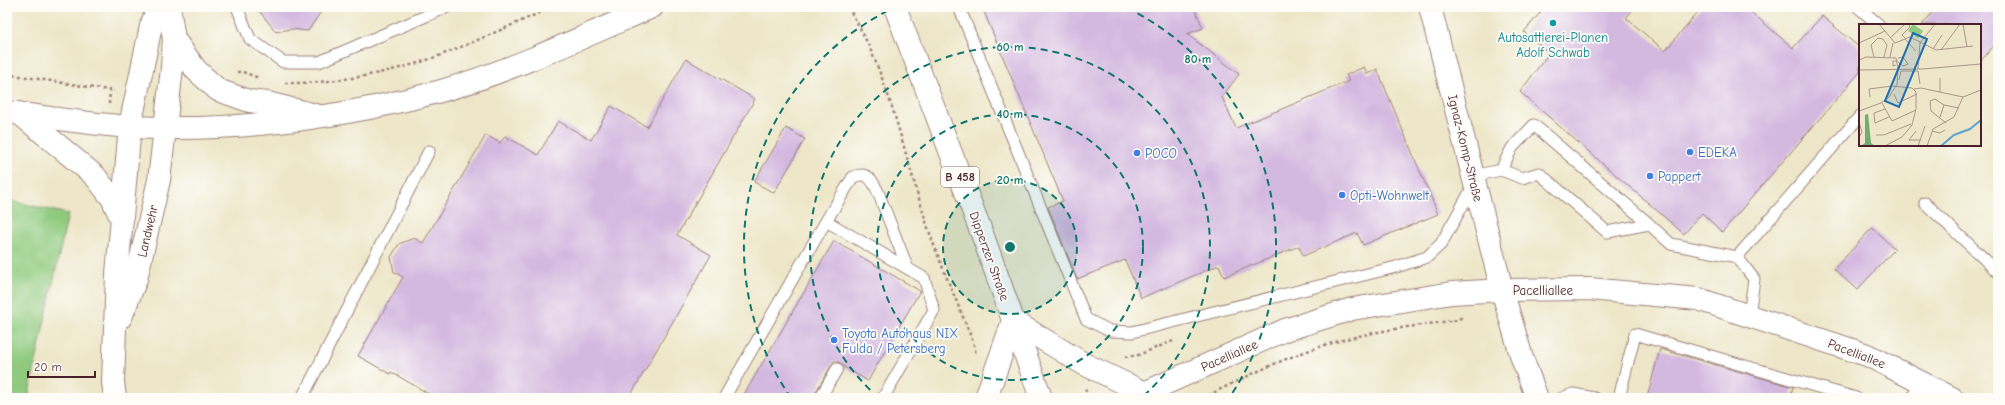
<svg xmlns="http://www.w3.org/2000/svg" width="2005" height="405" viewBox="0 0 2005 405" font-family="'Comic Neue',sans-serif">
	<rect width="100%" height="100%" fill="#fdfcf7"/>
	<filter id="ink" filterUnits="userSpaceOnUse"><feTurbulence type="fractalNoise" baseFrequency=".025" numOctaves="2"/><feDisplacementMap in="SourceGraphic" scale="8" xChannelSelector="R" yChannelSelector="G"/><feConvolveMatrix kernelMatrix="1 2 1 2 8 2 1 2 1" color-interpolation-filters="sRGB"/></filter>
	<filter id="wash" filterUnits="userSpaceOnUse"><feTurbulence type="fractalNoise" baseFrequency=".012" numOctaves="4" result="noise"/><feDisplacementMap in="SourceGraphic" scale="16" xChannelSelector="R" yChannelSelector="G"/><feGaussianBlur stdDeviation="0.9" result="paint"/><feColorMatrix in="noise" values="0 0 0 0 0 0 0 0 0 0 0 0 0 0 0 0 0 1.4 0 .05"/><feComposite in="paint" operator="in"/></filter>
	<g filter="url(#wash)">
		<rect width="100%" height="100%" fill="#ede6c8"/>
		<path fill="#8fca7f" stroke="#6c7455" d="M7,200L68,214L28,398H7Z"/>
		<g id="blocks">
			<path fill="#d3b8e0" d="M256,7H324L308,31L291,29L276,32Z
				M982,7H1194L1203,28L1187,34L1239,74L1222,97L1236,128L1349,81L1346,75L1364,67L1367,74L1377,69L1438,214L1363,245L1357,233L1303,256L1299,246L1224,277L1219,265L1141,298L1125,260L1077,279L1048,207L1063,201Z
				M1545,7H1635L1626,18L1665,51L1702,7H1745L1793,48L1822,16L1860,48V72L1722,232L1702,213L1684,234L1520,92L1549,53L1524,32Z
				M1937,7H1998V41L1980,62V25H1922Z
				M686,59L755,99L677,235L711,255L629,398H436L391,372L390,374L358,356L403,277L394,272L391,257L399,244L414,238L423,243L486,135L500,143L505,136L538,155L558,121L591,140L611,106L647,127Z
				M786,128L805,139L774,193L754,182Z
				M1872,228L1895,249L1857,290L1834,269Z
				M834,241L920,291L877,365L868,381L844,367L841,363L834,361L812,398H742Z
				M1660,349L1793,387L1790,398H1647Z"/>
		</g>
	</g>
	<g filter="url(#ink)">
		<use href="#blocks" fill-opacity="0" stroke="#9c827a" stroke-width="1"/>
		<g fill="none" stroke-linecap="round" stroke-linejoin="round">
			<g stroke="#9c827a" stroke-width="13">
				<path id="lane" d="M237,7L250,39L283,62H319L447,7
					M959,7L1086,319L1110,331L1132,332L1396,267L1427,257L1441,244L1474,185
					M1858,7L1879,25
					M1501,170L1512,148L1534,125L1649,224
					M1473,176L1501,170L1522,178L1539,173L1607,232L1649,224L1671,244L1737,257L1754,279L1749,316
					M1925,203L1998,272
					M826,221L853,177C867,171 872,179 878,192L908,269
					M1737,257L1860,116
					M302,398L429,151
					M724,398L826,221L924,278L934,310L883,398
					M820,398L837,369
					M1562,398L1573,394L1594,398
					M1619,398L1635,334L1856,398
					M1912,398L1922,382"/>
			</g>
			<g stroke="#9c827a" stroke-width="24">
				<path id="street" d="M1430,7L1502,290L1522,358L1537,398
					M174,39L196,70L218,90L249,101L267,103L319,116
					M19,113L95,176L112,198L122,220
					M121,317L136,279L159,180L172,68L174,39L169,7
					M115,398L113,382L117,274L130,126L151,26L158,7
					M986,398L1013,321"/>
			</g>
			<g stroke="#9c827a" stroke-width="24">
				<path id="secondary" d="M7,112C60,119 113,128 167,128C255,129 355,115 441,91C513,70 583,37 652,7
					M1013,321L1084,364L1145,393
					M1133,398L1285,330L1352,309L1452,293L1502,290L1589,289L1698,299L1867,355L1952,398"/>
			</g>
			<g stroke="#9c827a" stroke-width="24">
				<path id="primary" d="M895,7L984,239L1041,398"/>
			</g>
			<path stroke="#9c827a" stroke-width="2.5" stroke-dasharray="3 3" stroke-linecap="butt" d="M848,7C887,70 902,145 924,215C937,259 958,302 974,345L976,355
				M237,72H243L259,78
				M7,74L114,91
				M285,83C330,84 385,74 427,60C470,45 512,24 554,7
				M109,104L110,90
				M1125,357L1138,355L1173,341
				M1085,389L1089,398
				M1203,398C1245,377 1287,356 1332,343C1372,331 1415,326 1457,320L1464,316"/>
			<use href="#lane" stroke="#fff" stroke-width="11"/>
			<use href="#street" stroke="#fff" stroke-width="22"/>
			<use href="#secondary" stroke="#fff" stroke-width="22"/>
			<use href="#primary" stroke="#fff" stroke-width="22"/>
		</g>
	</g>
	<circle cx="1010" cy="247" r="67" fill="#0f766e" fill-opacity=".12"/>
	<g fill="none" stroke="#0f766e" stroke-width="2" stroke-dasharray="7 5">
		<circle cx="1010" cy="247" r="67"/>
		<circle cx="1010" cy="247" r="133"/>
		<path d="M879 398A200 200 0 1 1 1141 398"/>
		<path d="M791 398A266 266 0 0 1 893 8M1127 8A266 266 0 0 1 1229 398"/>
	</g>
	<circle fill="#0f9aa8" stroke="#fdfcf7" stroke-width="1.5" cx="1553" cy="23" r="4"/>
	<g fill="#3f7fe0" stroke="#fdfcf7" stroke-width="1.5">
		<circle cx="1690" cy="152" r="4"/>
		<circle cx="1137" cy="153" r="4"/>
		<circle cx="1650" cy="176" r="4"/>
		<circle cx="1342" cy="195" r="4"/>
		<circle cx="834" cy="340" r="4"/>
	</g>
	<g text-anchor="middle" stroke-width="3.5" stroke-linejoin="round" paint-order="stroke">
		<rect fill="#fdfcf7" stroke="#806168" stroke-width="1" x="941" y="167" width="38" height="20" rx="3"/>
		<g font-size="12" font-weight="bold" fill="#4a1f2b">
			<text x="960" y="181">B 458</text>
		</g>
		<g font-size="13" fill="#0d838f" stroke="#fdfcf7">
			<text x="1553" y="42">Autosattlerei-Planen<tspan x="1553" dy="15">Adolf Schwab</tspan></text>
		</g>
		<g font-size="13" fill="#4a1f2b" stroke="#fdfcf7">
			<text transform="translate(1466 148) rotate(76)" y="5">Ignaz-Komp-Straße</text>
			<text transform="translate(147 231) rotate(-77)" y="5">Landwehr</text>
			<text transform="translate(990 256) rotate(70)" y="5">Dipperzer Straße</text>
			<text x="1543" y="295">Pacelliallee</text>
			<text transform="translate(1857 353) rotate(21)" y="5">Pacelliallee</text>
			<text transform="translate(1229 355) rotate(-24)" y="5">Pacelliallee</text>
		</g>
		<g font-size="13" fill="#366cbe" stroke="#fdfcf7" text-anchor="start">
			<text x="1698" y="157">EDEKA</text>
			<text x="1145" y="158">POCO</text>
			<text x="1658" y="181">Pappert</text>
			<text x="1350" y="200">Opti-Wohnwelt</text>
			<text x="842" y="338">Toyota Autohaus NIX<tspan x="842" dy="15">Fulda / Petersberg</tspan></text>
		</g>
	</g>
	<g transform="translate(1859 24)">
		<rect width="122" height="122" fill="#ede6c8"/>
		<path d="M54,0L64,7L59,14L49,7Z" fill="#8fca7f"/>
		<path d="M9,90L12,119L16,122H2L6,119V91Z" fill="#73ae6e"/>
		<path fill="none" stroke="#5fa3d3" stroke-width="2" d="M82,122L95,111L111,105L122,96"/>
		<path fill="none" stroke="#ac9689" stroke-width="1" d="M20,0L36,19L51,13L77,26L114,22M104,0L108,23M31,14L46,0M46,15L57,27M47,15L43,11L51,3L50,0M0,19L26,7M74,25L83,11M82,26L101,0M15,33L12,21L19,14L24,15L28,21L25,33M31,33L34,19M39,34L44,33L49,40L44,42L39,38M0,36L7,33L37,34L39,45M37,41L34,42V37H39M59,45L61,19L76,0M0,46L63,45L122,40M81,54V68M40,56L42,47H59L61,60M55,65L62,64L104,73L122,66M35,70L39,79L58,70M11,73L10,65L33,62L53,64L57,68V85L53,101L43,113L26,122M23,79L33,97L57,86M26,85L15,89L16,99L30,93M0,87L22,79L30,73L38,60L39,45M81,93L85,81M0,98L3,108L0,113M87,99L72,87L71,77L76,75L85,81L100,84M57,107L50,116H62M73,107L81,109L86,106M17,111H25L52,100M59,122L66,102M68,122L74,105L95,93L104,73"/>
		<path fill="#1f6fb2" fill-opacity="0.15" stroke="#1f6fb2" stroke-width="2" d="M54,9L68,15L40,83L26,77Z"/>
		<rect width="122" height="122" fill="none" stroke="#4a1f2b" stroke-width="2"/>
	</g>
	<circle cx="1010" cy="247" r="6" fill="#0f766e" stroke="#fdfcf7" stroke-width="2"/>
	<g font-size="12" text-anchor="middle" font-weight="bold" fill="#0f766e" stroke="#fdfcf7" stroke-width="3.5" stroke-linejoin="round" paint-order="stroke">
		<text x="1010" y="51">60 m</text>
		<text x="1198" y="63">80 m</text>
		<text x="1010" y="118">40 m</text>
		<text x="1010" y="184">20 m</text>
	</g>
	<rect width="2005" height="405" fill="none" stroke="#fdfcf7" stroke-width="24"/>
	<path d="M28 371v6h67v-6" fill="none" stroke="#4a1f2b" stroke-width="2"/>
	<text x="34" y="371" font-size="12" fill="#4a1f2b" stroke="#fdfcf7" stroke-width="3" paint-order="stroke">20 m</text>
</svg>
